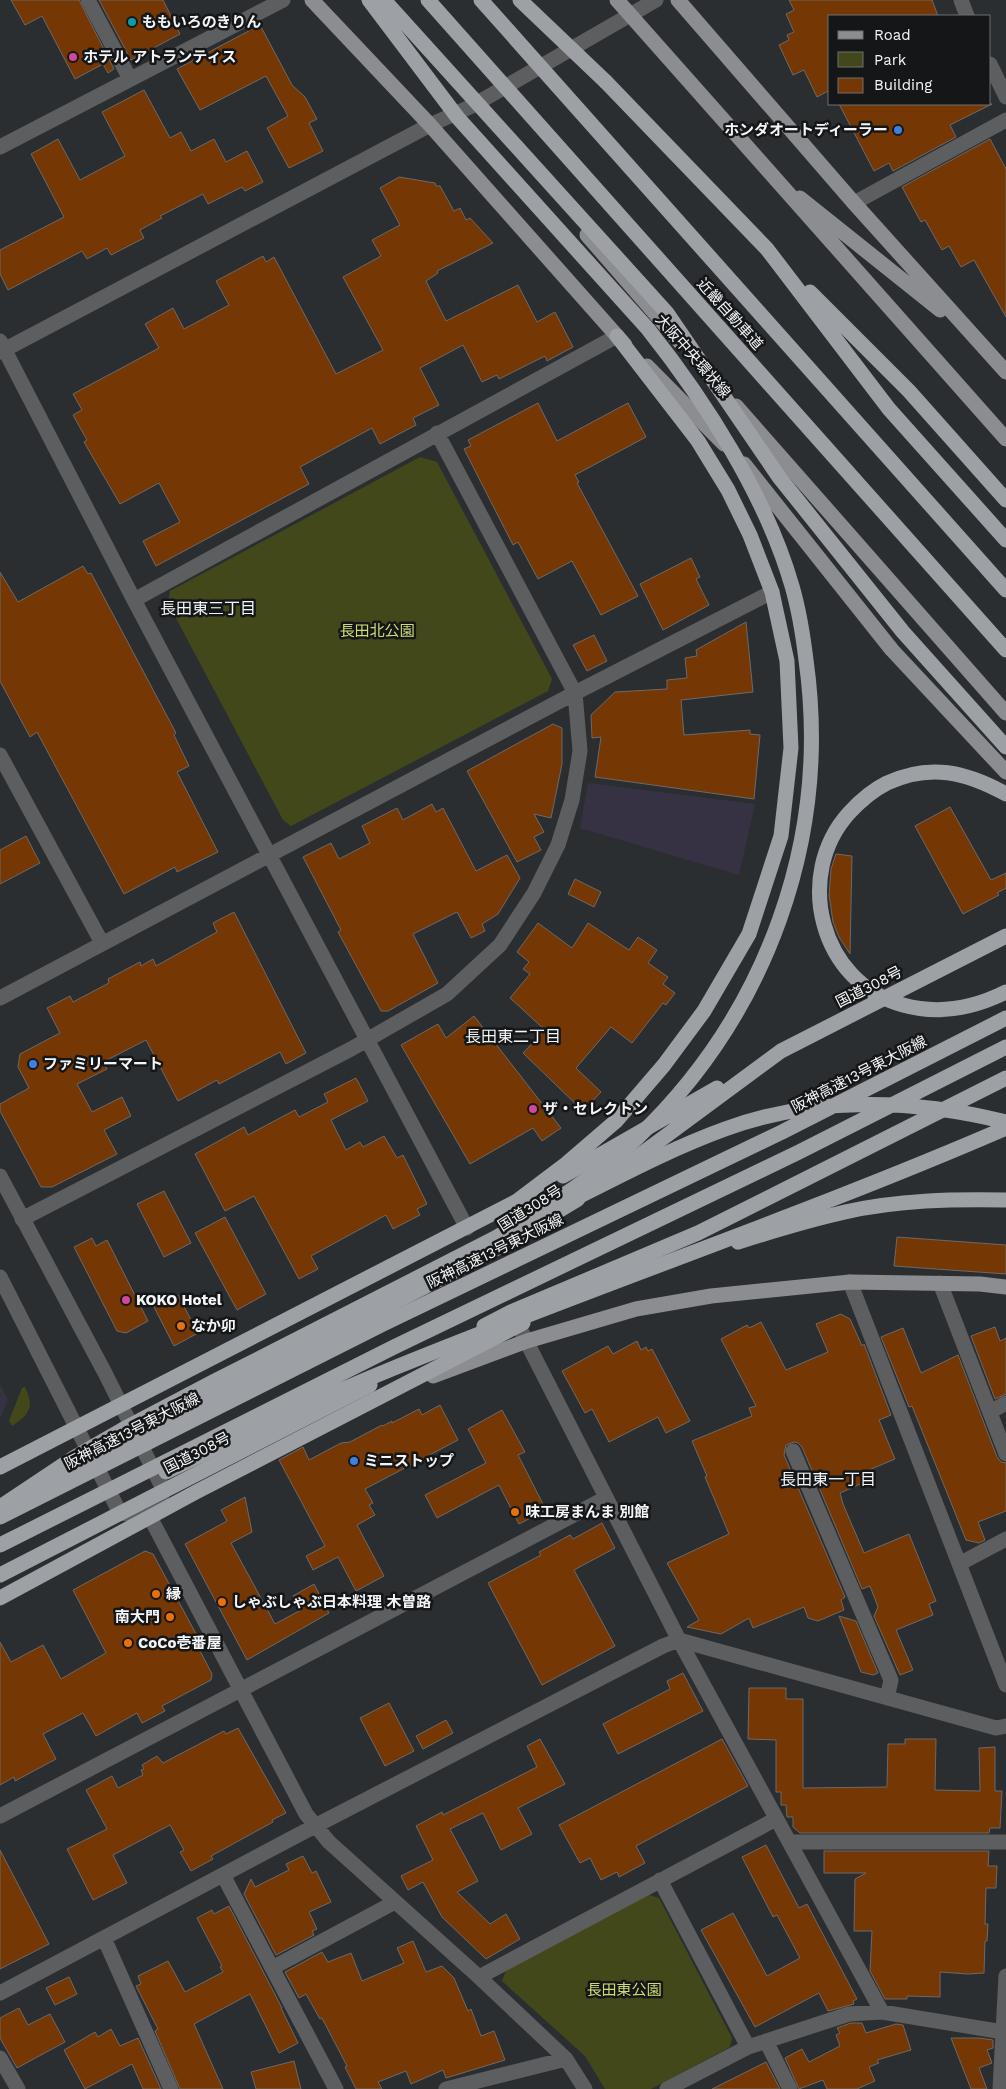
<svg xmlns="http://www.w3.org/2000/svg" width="1006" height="2089" viewBox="0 0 1006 2089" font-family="'Work Sans','Noto Sans JP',sans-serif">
	<rect width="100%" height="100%" fill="#2b2e31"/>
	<path fill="#373243" d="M0,1385L8,1400L0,1418Z"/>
	<path fill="#363243" d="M588,783L755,804L739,875L580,828Z"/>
	<path fill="#43481b" d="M420,457L437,462L552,679L548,691L291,826L283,820L168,603L170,591Z
		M25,1387C35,1408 29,1415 12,1426L9,1421L22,1388Z
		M646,1894L659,1898L732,2038L730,2047L651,2089H605L585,2056L502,1981L506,1970Z"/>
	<path fill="#753804" stroke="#6d6967" d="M11,0H79L114,69L108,73L103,64L75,79L42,16L25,25Z
		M99,0H163L180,34L131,60Z
		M789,0H932L938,16H830V90L817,97L804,70L793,75L779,45L789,40L787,35L794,32L786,14L794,10Z
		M260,25L292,85L305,97L317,119L309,123L323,151L289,168L267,128L288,116L266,76L200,110L177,69Z
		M144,90L170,138L181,132L191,151L214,139L226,162L247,151L263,182L245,191L242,187L208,204L203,194L160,216L162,218L140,230L144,238L111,255L107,248L87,259L82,251L8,290L0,274V250L64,217L31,154L58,139L80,180L125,156L102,112Z
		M839,104H992L950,125L956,137L893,171L889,163L874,171Z
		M990,139L1006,169V317L974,260L961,267L949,246L942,250L925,220L921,222L902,187Z
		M399,177L435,183L436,186H440L454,211L460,208L466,220L470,218L493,243L437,271L438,273L426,281L446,321L518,285L537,322L555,312L573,347L547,361L545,356L499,379L497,375L482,382L463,345L420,368L439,405L413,418L416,425L380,444L372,428L300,467L309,484L156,566L143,541L180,522L159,483L120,504L84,442L87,440L73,415L82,410L73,394L159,348L145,324L173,308L184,329L229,305L216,281L263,256L266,262L274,257L336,374L383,350L343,277L381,256L372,240L400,225L380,188Z
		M538,403L557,441L628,403L646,437L575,475L579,482L577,483L638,596L601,615L572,561L538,579L518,542L513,545L464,449L471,446L468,440Z
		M691,558L700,577L696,579L709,605L663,630L640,584Z
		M83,566L88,574L91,573L176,733L174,735L189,766L177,772L218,852L177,872L175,867L124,894L37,732L30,737L0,681V572L18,602Z
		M746,622L753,692L681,700L684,735L750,730V734L760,735L754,799L595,777L601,737L592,738L591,715L615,692L667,689V680L687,678L685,658L697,656L696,650Z
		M594,635L607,661L587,671L573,645Z
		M553,724L562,728V764L551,818L534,814L544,832L534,837L541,850L517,862L467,771Z
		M432,804L436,812L443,808L476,871L507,855L520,878L498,914L482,924L485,931L471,938L457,912L413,934L438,983L388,1011H381L338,932L341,930L303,857L331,843L339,859L370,843L362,826L397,808L403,820Z
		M950,807L991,880L1006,873V888L997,893L999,895L963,914L915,826Z
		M26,836L40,863L0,884V850Z
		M836,854L852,856L850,954L839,937L833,922L829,895L831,869Z
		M575,879L601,892L594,907L568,894Z
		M234,912L306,1053L286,1064L280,1052L219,1084L217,1080L178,1101L146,1040L103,1062L107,1069L77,1084L92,1112L122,1097L131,1116L104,1130L117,1154L52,1187H41L0,1111V1104L29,1088L18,1067L20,1054L60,1033L47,1008L70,996L73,1002L109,983L108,979L140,962L141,966L153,959L156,966L217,932L213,923Z
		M538,923L572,948L588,923L629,950L638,937L657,950L648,963L668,977L663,984L675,993L666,1005L663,1003L632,1043L611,1027L576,1068L601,1092L583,1111L523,1053L545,1030L510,998L530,974L523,969L529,962L517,952Z
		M474,1016L561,1128L542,1141L533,1128L470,1164L401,1045L438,1024L446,1038Z
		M356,1078L368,1101L331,1120L346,1150L360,1142L363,1147L384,1136L397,1158L403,1155L427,1204L417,1209L420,1215L393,1229L386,1215L311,1256L318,1269L299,1279L254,1196L225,1211L195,1154L244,1127L248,1135L295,1110L299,1117L328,1102L324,1094Z
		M164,1191L191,1243L164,1257L137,1204Z
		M225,1217L266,1294L237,1310L195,1233Z
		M897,1237L1006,1245V1274L894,1266Z
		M92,1238L96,1246L107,1240L148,1321L126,1333L117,1331L74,1247Z
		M178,1295L198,1333L174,1346L154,1307Z
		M841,1314L850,1319L862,1346L864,1344L891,1415L879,1420L895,1459L869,1470L872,1479L840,1493L843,1504L864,1553L909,1534L936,1601L929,1604L933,1615L896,1630L913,1670L900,1675L874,1616L878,1607L870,1586L862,1589L802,1447L798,1443L794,1442L786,1445L784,1455L845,1597L841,1600L844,1610L818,1621L808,1618L804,1607L753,1628L749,1618L721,1634L687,1627L699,1620L667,1563L729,1534L705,1477L707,1476L692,1441L752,1416L749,1408L756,1406L721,1339L747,1325L749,1328L761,1322L786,1370L828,1352L816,1324Z
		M995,1327L1000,1341L1006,1338V1394L995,1399L971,1336Z
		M903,1328L921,1373L958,1355L997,1457L1001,1462L1006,1463V1511L978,1522L985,1540L979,1543L966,1540L912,1406L909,1407L881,1337Z
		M637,1341L641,1350L646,1347L648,1351L652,1349L690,1421L666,1433L658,1417L609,1442L592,1409L585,1413L562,1371L608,1346L613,1354Z
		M440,1405L458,1440L365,1489L373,1503L369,1505L375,1515L357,1525L384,1576L356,1591L338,1557L313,1570L306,1556L325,1546L279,1460L303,1447L309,1460L341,1443L350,1442L382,1425L383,1426L392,1421V1423L419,1409L422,1415Z
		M502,1410L525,1452L518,1455L546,1510L519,1524L499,1485L437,1518L425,1495L486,1463L468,1429Z
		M245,1497L252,1532L231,1543L275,1624L301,1610L293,1596L314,1584L329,1613L247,1660L185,1544L227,1521L221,1510Z
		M602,1523L615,1548L574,1570L615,1646L542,1685L488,1583L541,1555L539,1552L570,1535L573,1539Z
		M145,1551L153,1554L202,1645L198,1647L212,1674L211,1680L162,1706L165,1711L142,1723L137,1713L96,1736L83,1713L43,1734L56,1759L15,1781L14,1777L0,1785V1642L11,1662L43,1645L61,1679L106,1653L73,1590Z
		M839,1616L856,1621L878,1673L873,1675L861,1672Z
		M683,1673L703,1711L618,1754L603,1724L670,1689L667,1681Z
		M749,1688H786V1699H803V1788L887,1787L888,1744H905V1739H936L935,1790L980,1791L979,1748L995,1747V1791H1002L1000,1828H990L989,1833H800L793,1827V1817H787L786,1805H781V1792H776V1740L748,1739Z
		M389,1703L414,1751L385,1766L360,1718Z
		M446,1720L453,1733L423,1749L416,1736Z
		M238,1728L286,1813L272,1820L273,1822L211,1856L213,1859L191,1871L180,1852L184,1850L170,1825L113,1855L127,1883L93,1900L67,1849L107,1829L86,1790L112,1776L118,1788L143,1775L141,1770L144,1769L142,1765L157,1756L163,1763L224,1731L226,1734Z
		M540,1739L565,1784L518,1808L532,1834L501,1850L483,1813L450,1829L478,1881L457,1892L490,1924L506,1914L520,1939L486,1959L442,1917L423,1882L408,1890L401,1876L433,1860L416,1826L442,1812L443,1815L537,1767L527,1746Z
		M722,1739L748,1786L636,1846L645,1863L619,1877L617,1872L601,1880L590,1858L580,1863L559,1825Z
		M766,1845L799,1908L807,1904L857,1999L853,2001L854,2004L828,2011L819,1993L755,2027L701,1930L733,1913L767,1976L800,1958L777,1915L773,1917L742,1857Z
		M0,1850L49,1944L0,1969Z
		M824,1851H989L988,1866H997L996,1888H986L985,1924H988L987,1941H985L984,1973L968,1974L940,1972V1997L907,1996V1999H885L870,1971L872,1931H854L855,1879L866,1873H824Z
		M303,1856L312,1873L316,1871L331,1902L309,1912L317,1929L312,1931L314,1935L276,1955L244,1894L251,1879L255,1887L289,1870L286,1864Z
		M229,1906L282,2008H281L298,2043L279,2053L250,1994L194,2024L223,2089H180L155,2031L158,2029L136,1986L141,1984L138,1976L168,1961L185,1992L223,1972L220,1967L222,1966L197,1918L212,1910L214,1914Z
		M413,1941L426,1972L442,1966L454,1978L468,2011L471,2009L481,2036L494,2031L505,2060L446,2078L443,2070L411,2084L406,2071L378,2082L382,2089H356L345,2067L347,2066L322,2018L320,2019L306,1994L299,1998L285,1972L322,1952L328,1962L351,1953L362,1981L404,1963L397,1948Z
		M69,1977L77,1994L55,2005L46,1988Z
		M19,2008L28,2025L50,2014L65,2042L17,2068L0,2038V2018Z
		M851,2023H862L866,2033L896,2024L903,2025L911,2050L877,2060L879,2063L869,2067L875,2081L857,2089H827L823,2080L799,2089L785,2058L802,2049L809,2062L840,2046L836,2035L840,2033L837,2028Z
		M111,2029L120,2046L138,2038L161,2089H143L132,2064L85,2089L64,2050L95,2032L98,2037Z
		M951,2038H979L993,2040V2048L987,2050L992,2063L979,2068L987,2089H971Z
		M294,2061L301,2089H256L251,2072Z
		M766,2062L780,2089H712Z"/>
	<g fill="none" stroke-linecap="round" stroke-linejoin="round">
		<path stroke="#5d5e60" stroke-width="15" d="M88,0L130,79
			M961,0L967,16
			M990,64L1006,97
			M0,147L283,0
			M854,203L1006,120
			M0,341L134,600L467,1228
			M0,352L430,125L472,106L656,0
			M134,600L617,336
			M0,755L102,943
			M0,998L575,693L772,592
			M0,1176L105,1373L164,1491L150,1517
			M22,1219L351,1049L447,994L500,945L534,893L558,845L572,800L580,751L575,693L437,433
			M0,1277L120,1513L150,1517
			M850,1282L1006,1685
			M940,1283L1006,1454
			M518,1325L679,1640L882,2012
			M990,1412L1006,1403
			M793,1451L891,1680L887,1698
			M150,1517L306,1814L329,1842L479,1977L566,2059L585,2089
			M959,1564L1006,1539
			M0,1816L606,1498
			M789,1842H1006
			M223,1875L336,2089
			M660,1880L748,2047
			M104,1938L171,2089
			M272,1968L395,1902
			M479,1977L776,1819
			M0,1993L315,1826L663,1646L679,1640L996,1728L1006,1726
			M766,2041L790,2089
			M0,2058L18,2089
			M446,2089L566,2059
			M667,2089L748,2047L849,2014L882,2012L1003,2032L1006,2030
			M1000,2089L1006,1976"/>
		<path stroke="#8b8d90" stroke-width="15" d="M312,0L430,125L625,345
			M617,0L1006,439
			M678,0L854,203L1006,372
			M800,198L940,310
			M587,235L680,342
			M647,366L724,444
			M736,406L1006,713
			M744,464L892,650L1006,772
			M433,1376L527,1341L636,1309L711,1296L850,1282L980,1284L1006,1287"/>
		<path stroke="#9da0a4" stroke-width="15" d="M606,82L767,249L889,409L1006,540
			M810,292L909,391L1006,500
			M613,1175L781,1051L1006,936
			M563,1176L717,1088
			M513,1204L566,1164L616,1121L664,1065L704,1011L749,934L781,836L791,748L787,661L772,592L750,535L728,490L698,441L617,336
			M738,1242C773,1231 809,1220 845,1212C898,1200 952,1199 1006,1200
			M484,1326L511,1312L698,1233L1006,1078
			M0,1467L521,1199
			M43,1485L482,1257L578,1199
			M0,1575L370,1385
			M0,1598L196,1492L523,1323"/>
		<path stroke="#9da0a4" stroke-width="15" d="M369,0L458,118L648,329C706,402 766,496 792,586C799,610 803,635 806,660C831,838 767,1014 637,1138C596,1177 546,1207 497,1237
			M384,0L667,313L779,477L903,632L1006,747
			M428,0L1006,650
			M481,0L1006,590
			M520,0L606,82
			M1006,794C966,772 930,763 887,783C873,790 860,801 849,813C793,875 820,983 903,1005C939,1015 974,1008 1006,992
			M566,1203C618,1177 670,1149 725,1129C815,1096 914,1099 1006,1122
			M166,1472C241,1436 317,1399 394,1368C597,1285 805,1215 1006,1128
			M0,1507L75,1457L122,1430L213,1382L505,1233
			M0,1517L383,1324L782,1132L1006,1018
			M0,1545L394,1347L799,1152L1006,1047"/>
	</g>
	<circle fill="#0f9aa8" stroke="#151617" stroke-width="2" cx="132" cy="22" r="5"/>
	<g fill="#d1479c" stroke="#151617" stroke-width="2">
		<circle cx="73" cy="57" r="5"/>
		<circle cx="533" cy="1109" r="5"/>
		<circle cx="126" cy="1300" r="5"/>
	</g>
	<g fill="#3f7fe0" stroke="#151617" stroke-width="2">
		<circle cx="898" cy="130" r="5"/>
		<circle cx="33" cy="1064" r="5"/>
		<circle cx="354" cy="1461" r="5"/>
	</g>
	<g fill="#e8710a" stroke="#151617" stroke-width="2">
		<circle cx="181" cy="1326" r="5"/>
		<circle cx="515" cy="1512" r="5"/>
		<circle cx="156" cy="1594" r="5"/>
		<circle cx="222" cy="1602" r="5"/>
		<circle cx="170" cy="1617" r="5"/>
		<circle cx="128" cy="1643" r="5"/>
	</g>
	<g text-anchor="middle" stroke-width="5" stroke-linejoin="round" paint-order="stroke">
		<g font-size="15" font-weight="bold" fill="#f3f5f7" stroke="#151617" text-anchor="start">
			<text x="142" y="27">ももいろのきりん</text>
			<text x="83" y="62">ホテル アトランティス</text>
			<text x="888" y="135" text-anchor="end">ホンダオートディーラー</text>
			<text x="43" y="1069">ファミリーマート</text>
			<text x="543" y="1114">ザ・セレクトン</text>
			<text x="136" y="1305">KOKO Hotel</text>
			<text x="191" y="1331">なか卯</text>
			<text x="364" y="1466">ミニストップ</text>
			<text x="525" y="1517">味工房まんま 別館</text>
			<text x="166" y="1599">縁</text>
			<text x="232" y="1607">しゃぶしゃぶ日本料理 木曽路</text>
			<text x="160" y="1622" text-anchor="end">南大門</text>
			<text x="138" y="1648">CoCo壱番屋</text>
		</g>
		<g font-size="15" fill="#f3f5f7" stroke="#151617">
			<text transform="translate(730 314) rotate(48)" y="5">近畿自動車道</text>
			<text transform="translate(693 356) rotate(49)" y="5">大阪中央環状線</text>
			<text transform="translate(869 987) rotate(-27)" y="5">国道308号</text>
			<text transform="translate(859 1074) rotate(-27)" y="5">阪神高速13号東大阪線</text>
			<text transform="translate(530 1208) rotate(-32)" y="5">国道308号</text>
			<text transform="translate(495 1251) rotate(-26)" y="5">阪神高速13号東大阪線</text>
			<text transform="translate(132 1431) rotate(-27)" y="5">阪神高速13号東大阪線</text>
			<text transform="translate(197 1453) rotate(-27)" y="5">国道308号</text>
		</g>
		<g font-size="15" fill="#cfdc71" stroke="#151617">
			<text x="377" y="636">長田北公園</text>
			<text x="624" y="1995">長田東公園</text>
		</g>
		<g font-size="16" fill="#f3f5f7" stroke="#151617">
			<text x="208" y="614">長田東三丁目</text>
			<text x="513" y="1042">長田東二丁目</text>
			<text x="828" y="1485">長田東一丁目</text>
		</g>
	</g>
	<rect x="828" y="15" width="162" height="90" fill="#151617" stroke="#6e6f71"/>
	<rect x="838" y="31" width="25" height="8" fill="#8b8d90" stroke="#6e6f71"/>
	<text x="874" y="40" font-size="15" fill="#f3f5f7">Road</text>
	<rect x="838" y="52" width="25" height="15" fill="#43481b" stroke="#6e6f71"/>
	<text x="874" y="65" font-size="15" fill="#f3f5f7">Park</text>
	<rect x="838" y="78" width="25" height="15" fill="#753804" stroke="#6e6f71"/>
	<text x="874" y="90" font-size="15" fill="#f3f5f7">Building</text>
</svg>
